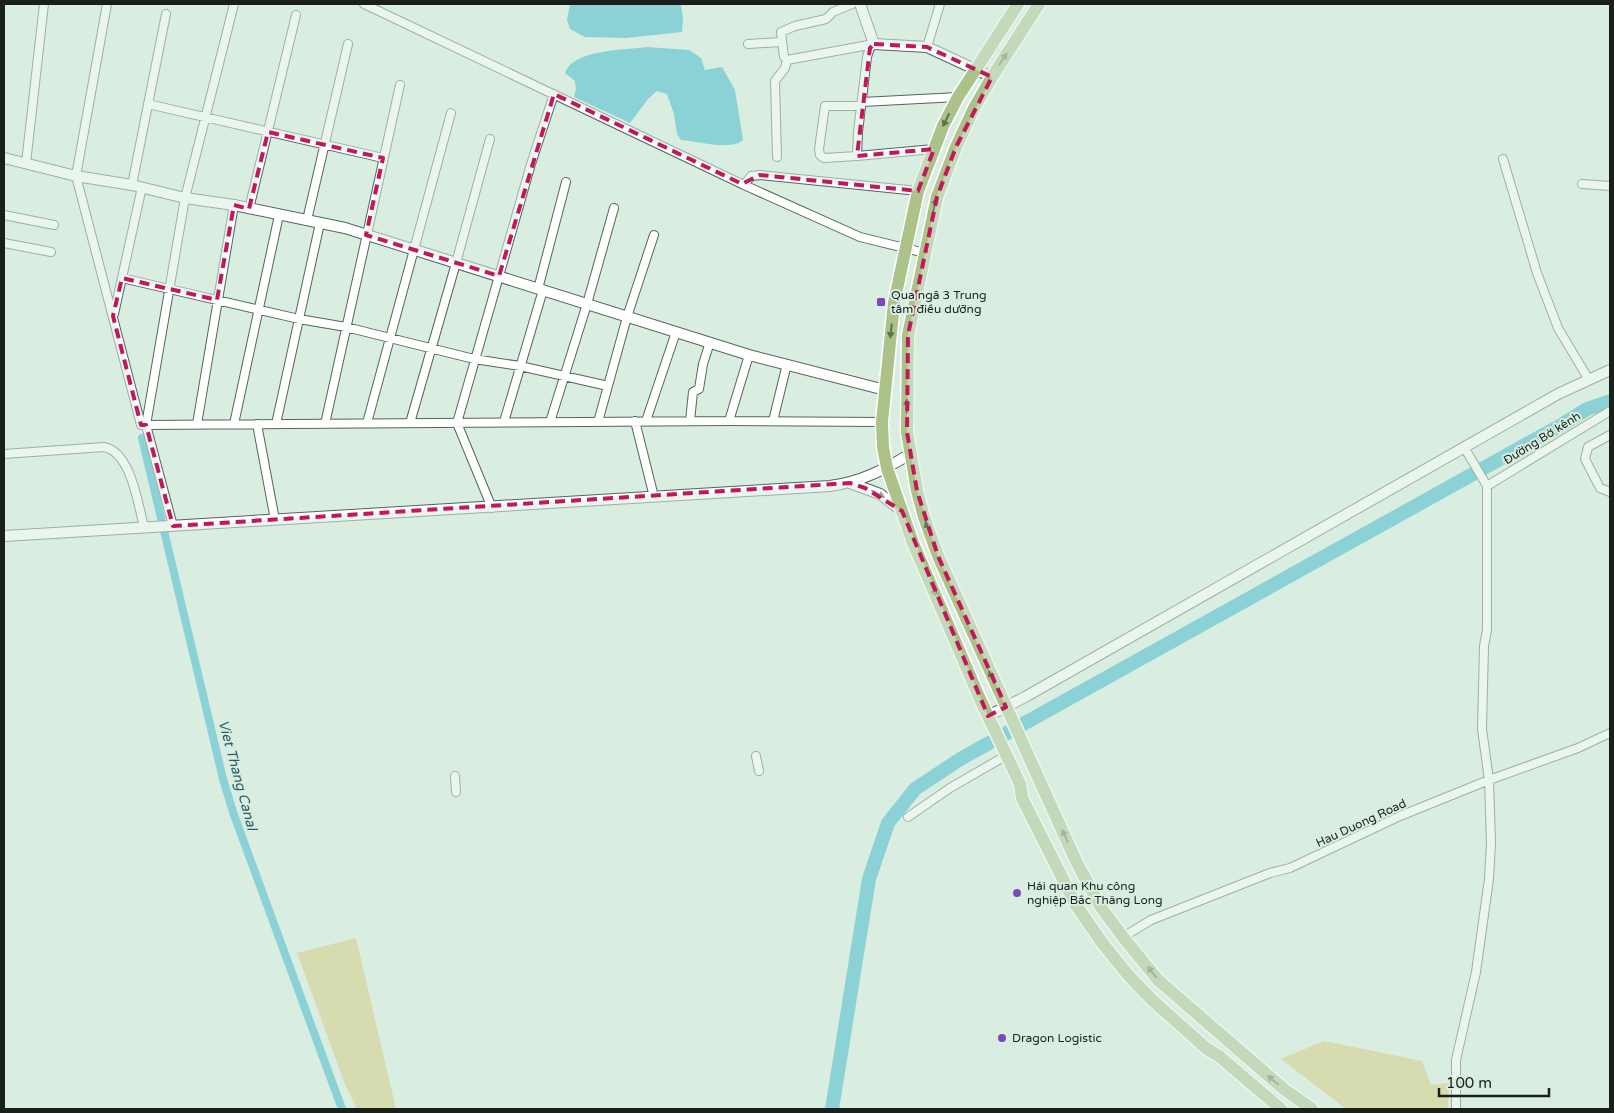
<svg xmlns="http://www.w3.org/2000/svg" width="1614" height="1113" viewBox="0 0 1614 1113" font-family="'Varela Round',sans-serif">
	<rect width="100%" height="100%" fill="#d9ede0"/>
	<path fill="#d5c676" d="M356,938L396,1109H357L345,1084L297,953Z
		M1324,1041L1422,1061L1431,1085L1449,1083L1448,1109H1346L1281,1059Z"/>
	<path fill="#2db1cc" d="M570,4L681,5L683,18L682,32L626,38L585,37L570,29L567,20Z
		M647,47L689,50L701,58L705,70L722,67L735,90L743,140C731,151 697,141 681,140L677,134L674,114L667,94L657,91L648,99L630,123L574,97L576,89L575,81L565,73C573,49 626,50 647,47Z"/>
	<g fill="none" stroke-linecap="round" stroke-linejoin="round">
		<path stroke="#2db1cc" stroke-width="8" d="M142,438L223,779L234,815L342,1109"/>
		<path stroke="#2db1cc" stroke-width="14" d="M832,1109L869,879L888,823L915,789L962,758L1563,424L1587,409L1610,401"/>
		<g stroke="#54665a" stroke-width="10">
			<path id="minor" d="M107,4L76,176L141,425L729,421L882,422
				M364,4L744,185L860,237L925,253
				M852,4L833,12L826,19L795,26L781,32L784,57L787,60L874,44
				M748,44L781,42
				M874,44L870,48L867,57L858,132L857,156L934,149
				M927,47L940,4
				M862,102L958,97
				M148,104L383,158
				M857,156L824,158L820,155L819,149L825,106H861
				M777,157L775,81L785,68L787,60
				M1503,159L1537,273L1558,328L1589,380
				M26,163L44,4
				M1582,184L1610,186
				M132,185L166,14
				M744,185L751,176L760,175L918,191
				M249,209L296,15
				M4,215L54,225
				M307,220L348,44
				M4,243L51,252
				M122,278L299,319L346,327L474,359L520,366L608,386
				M538,289L566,182
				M114,314L142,187
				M635,421L654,497
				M646,421L676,332
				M690,421L693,392L699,389L703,364L710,342
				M729,421L749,355
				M773,421L787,364
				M504,422L543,290
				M550,422L587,304L614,208
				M598,422L627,317L654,235
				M367,423L451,113
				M410,423L456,263L490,139
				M197,424L234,205
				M234,424L279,215
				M257,424L275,520
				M276,424L320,223
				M325,424L400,85
				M1610,435L1588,447L1585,459L1600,488L1610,492
				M4,454L104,447C131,452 138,504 144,527
				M1487,486L1610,411
				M492,508L457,423L531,164L554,94
				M173,526L146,425L185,198L234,4
				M756,756L759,771
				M455,776L456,792
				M908,817L950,788L1007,755
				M1123,937L1151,920L1270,873L1290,868L1400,816L1489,780L1578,748L1610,733
				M1456,1109V1060L1476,972L1489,879L1491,843L1489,780L1482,729L1484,646L1487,630V486L1464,447"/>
		</g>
		<g stroke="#54665a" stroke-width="12">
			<path id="tertiary" d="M860,4L874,44L927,47L992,77
				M4,158L76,176L132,185L185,198L234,205L345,228L749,355L885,390
				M850,483L880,494L902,511
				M4,536L830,486C860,482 884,470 910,454
				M988,716L1025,697L1558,394L1610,370"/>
		</g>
		<g stroke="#fff" stroke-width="15">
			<path id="primary" d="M1018,4L958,97L943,126L918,191L894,303L882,422L883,447L887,468L913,543L980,699L1020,784L1022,798L1076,905L1103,944L1129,976L1151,999L1207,1049L1219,1056L1281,1109
				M1039,4L992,77L974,108L956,147L937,197L908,335L907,432L917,491L924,517L938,556L1076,861L1100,906L1123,937L1158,980L1285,1090L1312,1109"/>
		</g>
		<use href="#minor" stroke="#fff" stroke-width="8"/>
		<use href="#tertiary" stroke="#fff" stroke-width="10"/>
		<use href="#primary" stroke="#acc289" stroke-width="12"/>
	</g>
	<defs><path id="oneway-solid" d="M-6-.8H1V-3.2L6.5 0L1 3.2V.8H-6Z" transform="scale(1.25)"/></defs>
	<g fill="#627152">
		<use href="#oneway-solid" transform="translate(1003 59) rotate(-57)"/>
		<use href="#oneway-solid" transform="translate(946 120) rotate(116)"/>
		<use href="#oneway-solid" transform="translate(935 205) rotate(-78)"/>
		<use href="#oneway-solid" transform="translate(891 331) rotate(97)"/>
		<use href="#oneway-solid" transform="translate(907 406) rotate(-89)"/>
		<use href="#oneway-solid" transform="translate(928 528) rotate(-110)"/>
		<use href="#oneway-solid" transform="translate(933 589) rotate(66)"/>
		<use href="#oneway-solid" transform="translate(992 677) rotate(-114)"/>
		<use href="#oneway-solid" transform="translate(1065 836) rotate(-115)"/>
		<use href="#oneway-solid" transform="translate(1152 972) rotate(-129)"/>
		<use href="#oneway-solid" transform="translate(1273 1080) rotate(-139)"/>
	</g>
	<use fill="#989b98" href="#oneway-solid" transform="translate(878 494) rotate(28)"/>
	<path d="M0 0H1614V1113H0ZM874,44L927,47L992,77L956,147L937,197L908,335L907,432L917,491L938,556L1006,707L988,716L902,511L865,488L850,483L173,526L146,425H141L113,316L122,278L217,300L234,205L249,209L268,132L383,158L366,235L499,276L554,94L742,184L760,175L918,191L934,149L857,156L870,48Z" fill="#d9ede0" fill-opacity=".55" fill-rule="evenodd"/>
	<path fill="none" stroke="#c2185b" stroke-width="4" stroke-dasharray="10 6" stroke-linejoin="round" d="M874,44L927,47L992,77L956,147L937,197L908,335L907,432L917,491L938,556L1006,707L988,716L902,511L865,488L850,483L173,526L146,425H141L113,316L122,278L217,300L234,205L249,209L268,132L383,158L366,235L499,276L554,94L742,184L760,175L918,191L934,149L857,156L870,48Z"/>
	<g fill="#7f47be" stroke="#d9ede0" stroke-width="2">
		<rect x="876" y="297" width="10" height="10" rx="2.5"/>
		<circle cx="1017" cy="893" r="5"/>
		<circle cx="1002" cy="1038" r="5"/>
	</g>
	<g text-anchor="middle" stroke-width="4" stroke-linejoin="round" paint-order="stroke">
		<g font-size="12" fill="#19201b" stroke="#d9ede0" text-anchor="start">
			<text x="891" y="299">Qua ngã 3 Trung<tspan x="891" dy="14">tâm điều dưỡng</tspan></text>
			<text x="1027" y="890">Hải quan Khu công<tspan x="1027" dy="14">nghiệp Bắc Thăng Long</tspan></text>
			<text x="1012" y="1042">Dragon Logistic</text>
		</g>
		<g font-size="12" fill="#19201b" stroke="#d9ede0">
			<text transform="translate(1542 438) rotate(-32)" y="4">Đường Bờ kênh</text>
			<text transform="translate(1361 823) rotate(-25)" y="4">Hau Duong Road</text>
		</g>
		<g font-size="14" font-style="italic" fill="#2a5d69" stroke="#d9ede0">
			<text transform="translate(238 775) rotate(75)" y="5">Viet Thang Canal</text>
		</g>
	</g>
	<rect width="1614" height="1113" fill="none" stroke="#19201b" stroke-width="10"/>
	<path d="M1439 1088v8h110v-8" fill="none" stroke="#19201b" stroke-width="2.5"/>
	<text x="1446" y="1088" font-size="15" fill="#19201b" stroke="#d9ede0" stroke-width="4" paint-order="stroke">100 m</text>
</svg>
